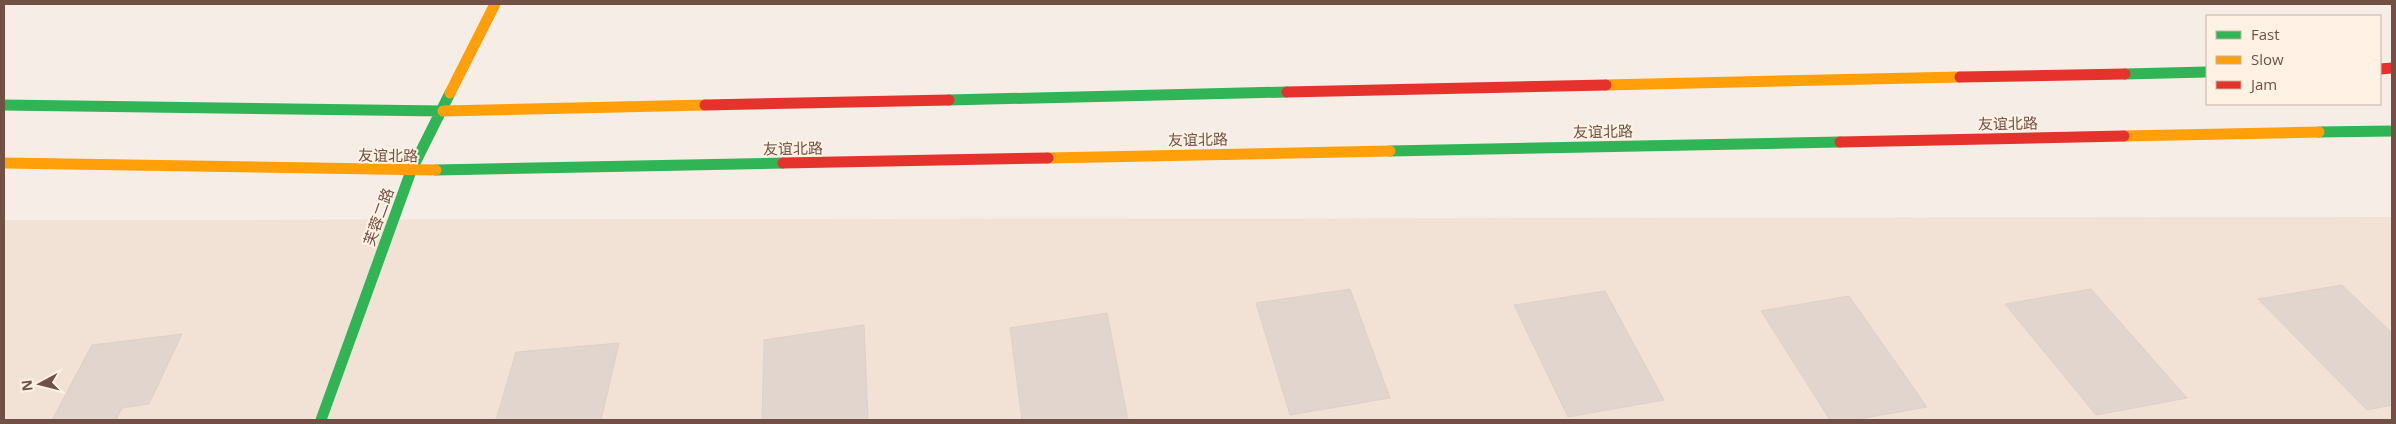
<svg xmlns="http://www.w3.org/2000/svg" width="2396" height="424" viewBox="0 0 2396 424" font-family="'Open Sans','Noto Sans SC',sans-serif">
	<rect width="100%" height="100%" fill="#f6eee6"/>
	<path fill="#f2e2d5" d="M2392,217V420H4V220Z"/>
	<path fill="#e2d5ce" stroke="#dfd0c8" d="M2342,285L2392,333V405L2367,410L2258,299Z
		M1350,289L1390,398L1290,415L1256,303Z
		M2091,289L2187,398L2096,415L2005,304Z
		M1605,291L1664,400L1568,417L1514,305Z
		M1849,296L1927,407L1853,420H1830L1761,311Z
		M1107,313L1128,420H1022L1010,328Z
		M864,325L868,420H762L764,340Z
		M182,334L149,404L122,408L116,420H52L92,345Z
		M619,343L601,420H496L516,352Z"/>
	<g fill="none" stroke-linecap="round" stroke-linejoin="round">
		<path stroke="#30b455" stroke-width="11" d="M2125,74L2207,72
			M949,100L1287,92
			M4,105L443,111
			M2319,132L2392,131
			M1390,151L1840,142
			M436,170L783,163
			M321,420L411,171L450,93"/>
		<path stroke="#ff9f0a" stroke-width="11" d="M1606,85L1960,77
			M450,93L495,4
			M443,111L705,105
			M2124,136L2319,132
			M1048,158L1390,151
			M4,163L436,170"/>
		<path stroke="#e5322d" stroke-width="11" d="M2380,69L2392,68
			M1960,77L2125,74
			M1287,92L1606,85
			M705,105L949,100
			M1840,142L2124,136
			M783,163L1048,158"/>
	</g>
	<g text-anchor="middle" stroke-width="4" stroke-linejoin="round" paint-order="stroke">
		<g font-size="15" fill="#735046" stroke="#fff2e5">
			<text transform="translate(2008 124) rotate(-1)" y="5">友谊北路</text>
			<text transform="translate(1603 132) rotate(-1)" y="5">友谊北路</text>
			<text transform="translate(1198 140) rotate(-1)" y="5">友谊北路</text>
			<text transform="translate(793 149) rotate(-1)" y="5">友谊北路</text>
			<text transform="translate(388 156) rotate(1)" y="5">友谊北路</text>
			<text transform="translate(379 217) rotate(-70)" y="5">芙蓉二路</text>
		</g>
	</g>
	<rect width="2396" height="424" fill="none" stroke="#735046" stroke-width="10"/>
	<rect x="2206" y="15" width="175" height="90" fill="#fff2e5" stroke="#c7b1a5"/>
	<rect x="2216" y="31" width="25" height="8" fill="#30b455" stroke="#c7b1a5"/>
	<text x="2251" y="40" font-size="15" fill="#735046">Fast</text>
	<rect x="2216" y="56" width="25" height="8" fill="#ff9f0a" stroke="#c7b1a5"/>
	<text x="2251" y="65" font-size="15" fill="#735046">Slow</text>
	<rect x="2216" y="81" width="25" height="8" fill="#e5322d" stroke="#c7b1a5"/>
	<text x="2251" y="90" font-size="15" fill="#735046">Jam</text>
	<g transform="translate(40 384) rotate(263)" stroke="#fff2e5" stroke-width="4" paint-order="stroke">
	<path d="M0-4L9 19L0 12L-9 19Z" fill="#735046"/>
	<text y="-8" font-size="14" font-weight="bold" text-anchor="middle" fill="#735046">N</text>
	</g>
</svg>
